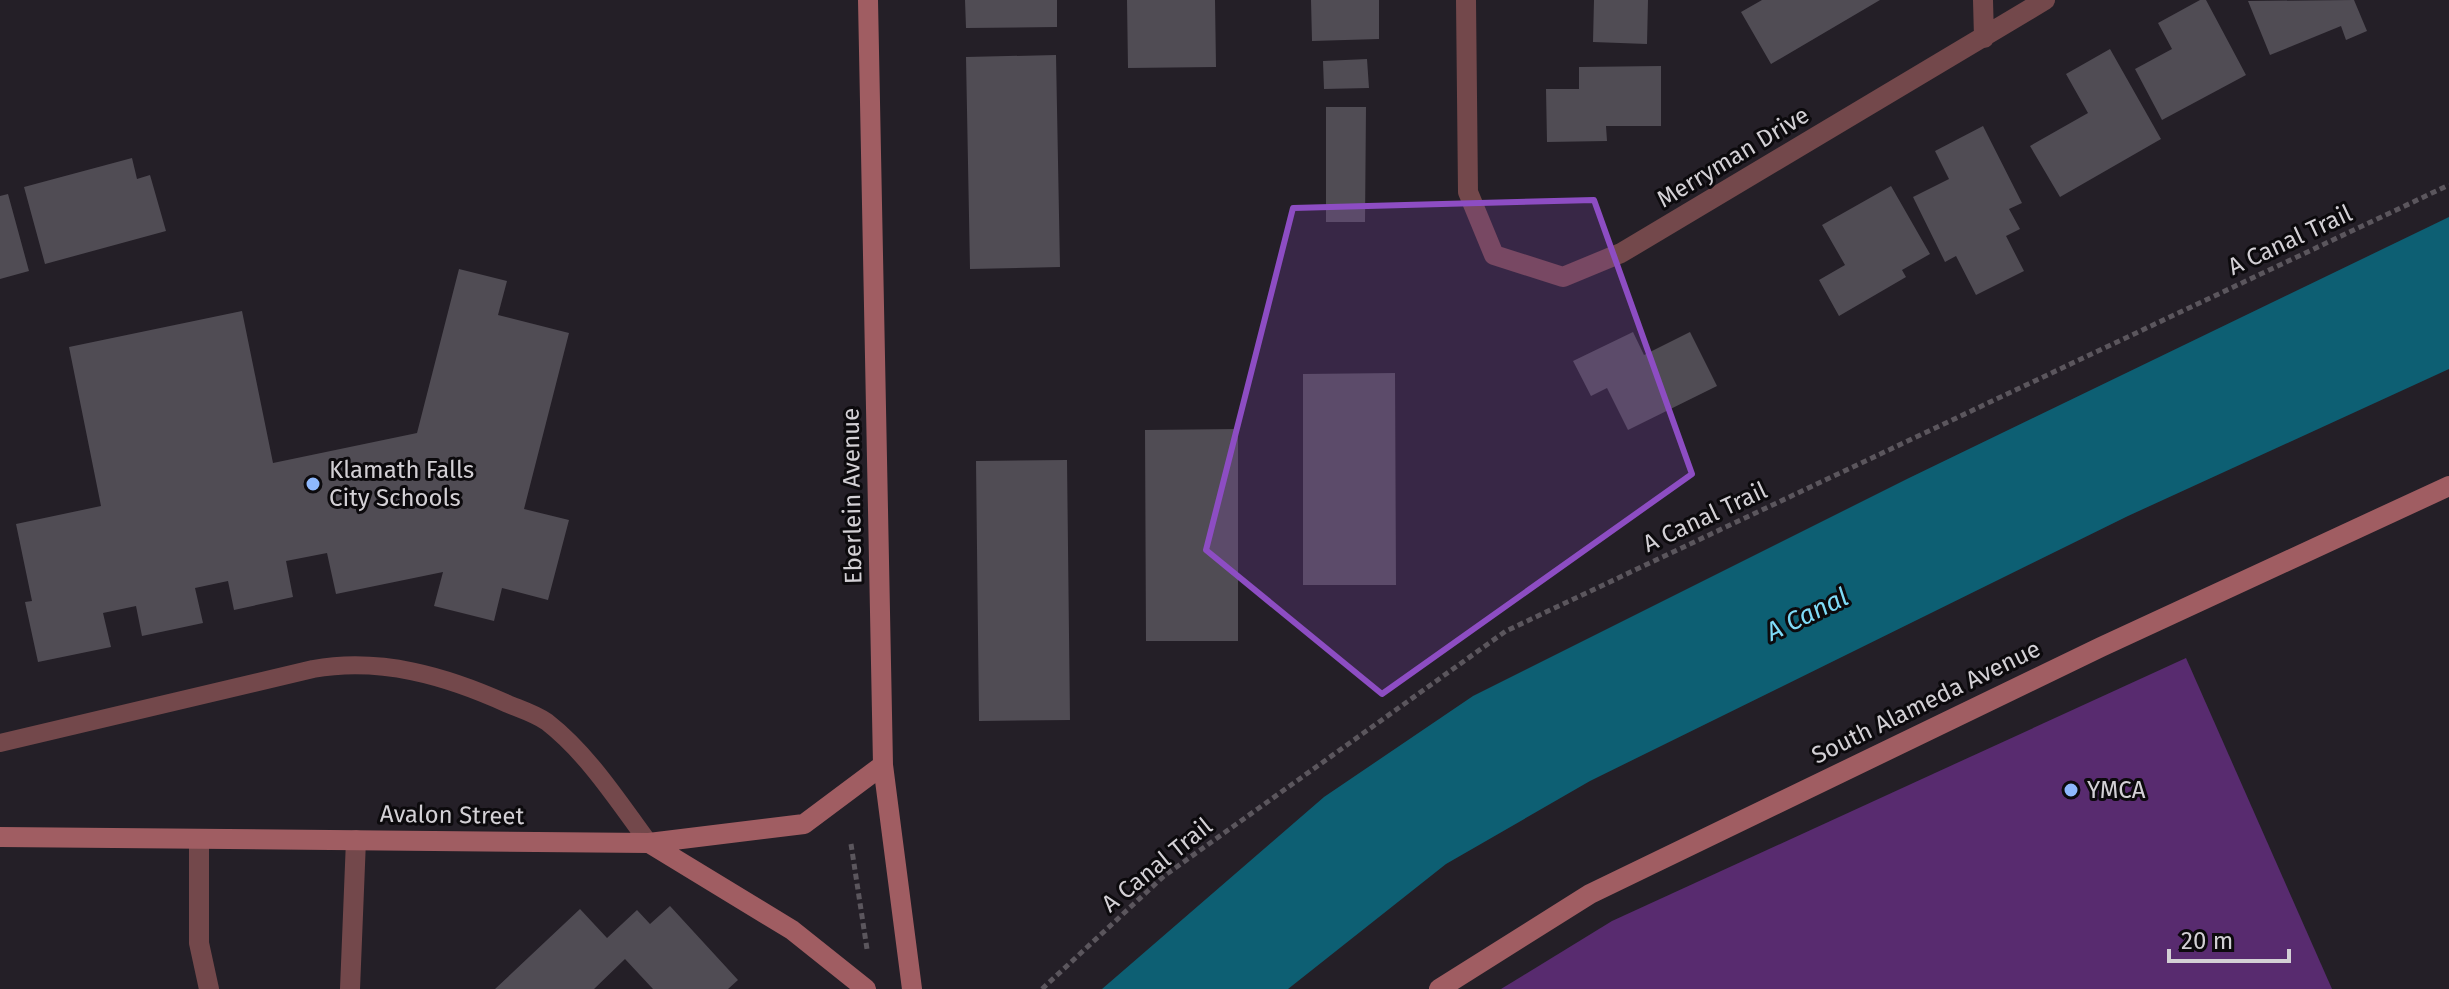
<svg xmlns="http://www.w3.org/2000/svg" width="2449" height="989" viewBox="0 0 2449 989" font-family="'Fira Sans',sans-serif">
	<rect width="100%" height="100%" fill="#241f27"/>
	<path fill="#582b6f" d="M2186,658L2332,989H1501L1612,921Z"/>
	<path fill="#0d5f73" d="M2449,217V369L2128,516L1590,781L1446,864L1288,989H1102L1324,797L1473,696L1909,478Z"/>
	<path fill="#504c54" d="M965,0H1057V27L966,28Z
		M1127,0H1215L1216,67L1128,68Z
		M1311,0H1379V39L1312,41Z
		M1594,0H1648L1647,44L1593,42Z
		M1762,0H1880L1771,64L1741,12Z
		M2200,0H2206L2246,75L2162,120L2135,69L2172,49L2158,23Z
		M2354,0L2367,31L2346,40L2341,26L2270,55L2248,1Z
		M2110,49L2161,139L2060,197L2030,146L2088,113L2066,74Z
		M1056,55L1060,267L970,269L966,57Z
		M1367,59L1369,88L1324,89L1323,61Z
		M1661,66V126H1606L1607,141L1547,142L1546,89H1579V67Z
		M1326,107H1366L1365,222H1326Z
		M1983,126L2022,203L2009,209L2020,229L2006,236L2024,271L1976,295L1956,256L1945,262L1913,197L1949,179L1935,151Z
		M132,158L137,179L150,175L166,231L45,264L24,187Z
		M1891,186L1930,254L1902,270L1906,277L1839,316L1819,280L1845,265L1822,225Z
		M8,194L29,271L0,279V196Z
		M459,269L507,281L498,315L569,333L524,509L569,520L548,600L502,588L494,621L434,606L443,572L336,594L327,553L286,561L293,597L234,610L228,581L195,588L203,623L142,636L136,606L103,613L111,647L38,662L25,602L32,601L16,524L101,506L69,347L242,311L273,463L417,433Z
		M1633,332L1644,355L1690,332L1717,386L1628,430L1607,388L1591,396L1573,361Z
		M1395,373L1396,585H1303V374Z
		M1238,429V641H1146L1145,430Z
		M1067,460L1070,720L979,721L976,461Z
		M670,906L738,980L728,989H653L625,959L594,989H495L580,909L607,938L637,910L650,924Z"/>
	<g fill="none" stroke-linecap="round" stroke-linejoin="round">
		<path stroke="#5b565d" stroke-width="5" stroke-dasharray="6 4" stroke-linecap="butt" d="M851,844L867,949
			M1042,989L1164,876L1506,631L2449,185"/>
		<path stroke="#73484b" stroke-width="18" d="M0,743L313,669C381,657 446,676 508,704C520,709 536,714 547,722C588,754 618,801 649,843"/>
		<path stroke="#73484b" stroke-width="20" d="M1466,0L1468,192L1494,255L1563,277L1621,253L2045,0
			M1983,0L1984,38
			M199,839V943L209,989
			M350,989L356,840"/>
		<path stroke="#a05d62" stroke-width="20" d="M868,0L883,765L912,989
			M0,837L649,843L804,824L883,765
			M649,843L792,930L866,989
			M1439,989L1590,894L2101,647L2449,486"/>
	</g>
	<path fill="#8d4dc3" fill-opacity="0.2" stroke="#8d4dc3" stroke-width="6" stroke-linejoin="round" d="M1594,200L1692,474L1382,694L1206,550L1293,208Z"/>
	<g fill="#8eb8fd" stroke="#0c0a0d" stroke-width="3">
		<circle cx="313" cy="484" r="8"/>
		<circle cx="2071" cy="790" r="8"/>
	</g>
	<g text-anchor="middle" stroke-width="6" stroke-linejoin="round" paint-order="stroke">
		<g font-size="24" fill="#d3d0d5" stroke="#0c0a0d">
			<text transform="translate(1733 157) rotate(-31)" y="8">Merryman Drive</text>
			<text transform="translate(2290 240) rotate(-25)" y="8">A Canal Trail</text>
			<text transform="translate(852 496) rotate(-91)" y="8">Eberlein Avenue</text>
			<text transform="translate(1705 517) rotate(-25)" y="8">A Canal Trail</text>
			<text transform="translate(1926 702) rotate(-26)" y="8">South Alameda Avenue</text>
			<text transform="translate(452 815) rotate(1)" y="8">Avalon Street</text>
			<text transform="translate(1157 865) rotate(-39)" y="8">A Canal Trail</text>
		</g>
		<g font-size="24" fill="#d3d0d5" stroke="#0c0a0d" text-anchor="start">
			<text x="329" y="478">Klamath Falls<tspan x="329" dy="28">City Schools</tspan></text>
			<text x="2087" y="798">YMCA</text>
		</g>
		<g font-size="26" font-style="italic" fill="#7fdbf7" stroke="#0c0a0d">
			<text transform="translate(1807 614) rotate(-26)" y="9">A Canal</text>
		</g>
	</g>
	<path d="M2169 949v12h120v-12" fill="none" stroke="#d3d0d5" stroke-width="4"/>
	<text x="2181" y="949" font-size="24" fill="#d3d0d5" stroke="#0c0a0d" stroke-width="6" paint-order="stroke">20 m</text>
</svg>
